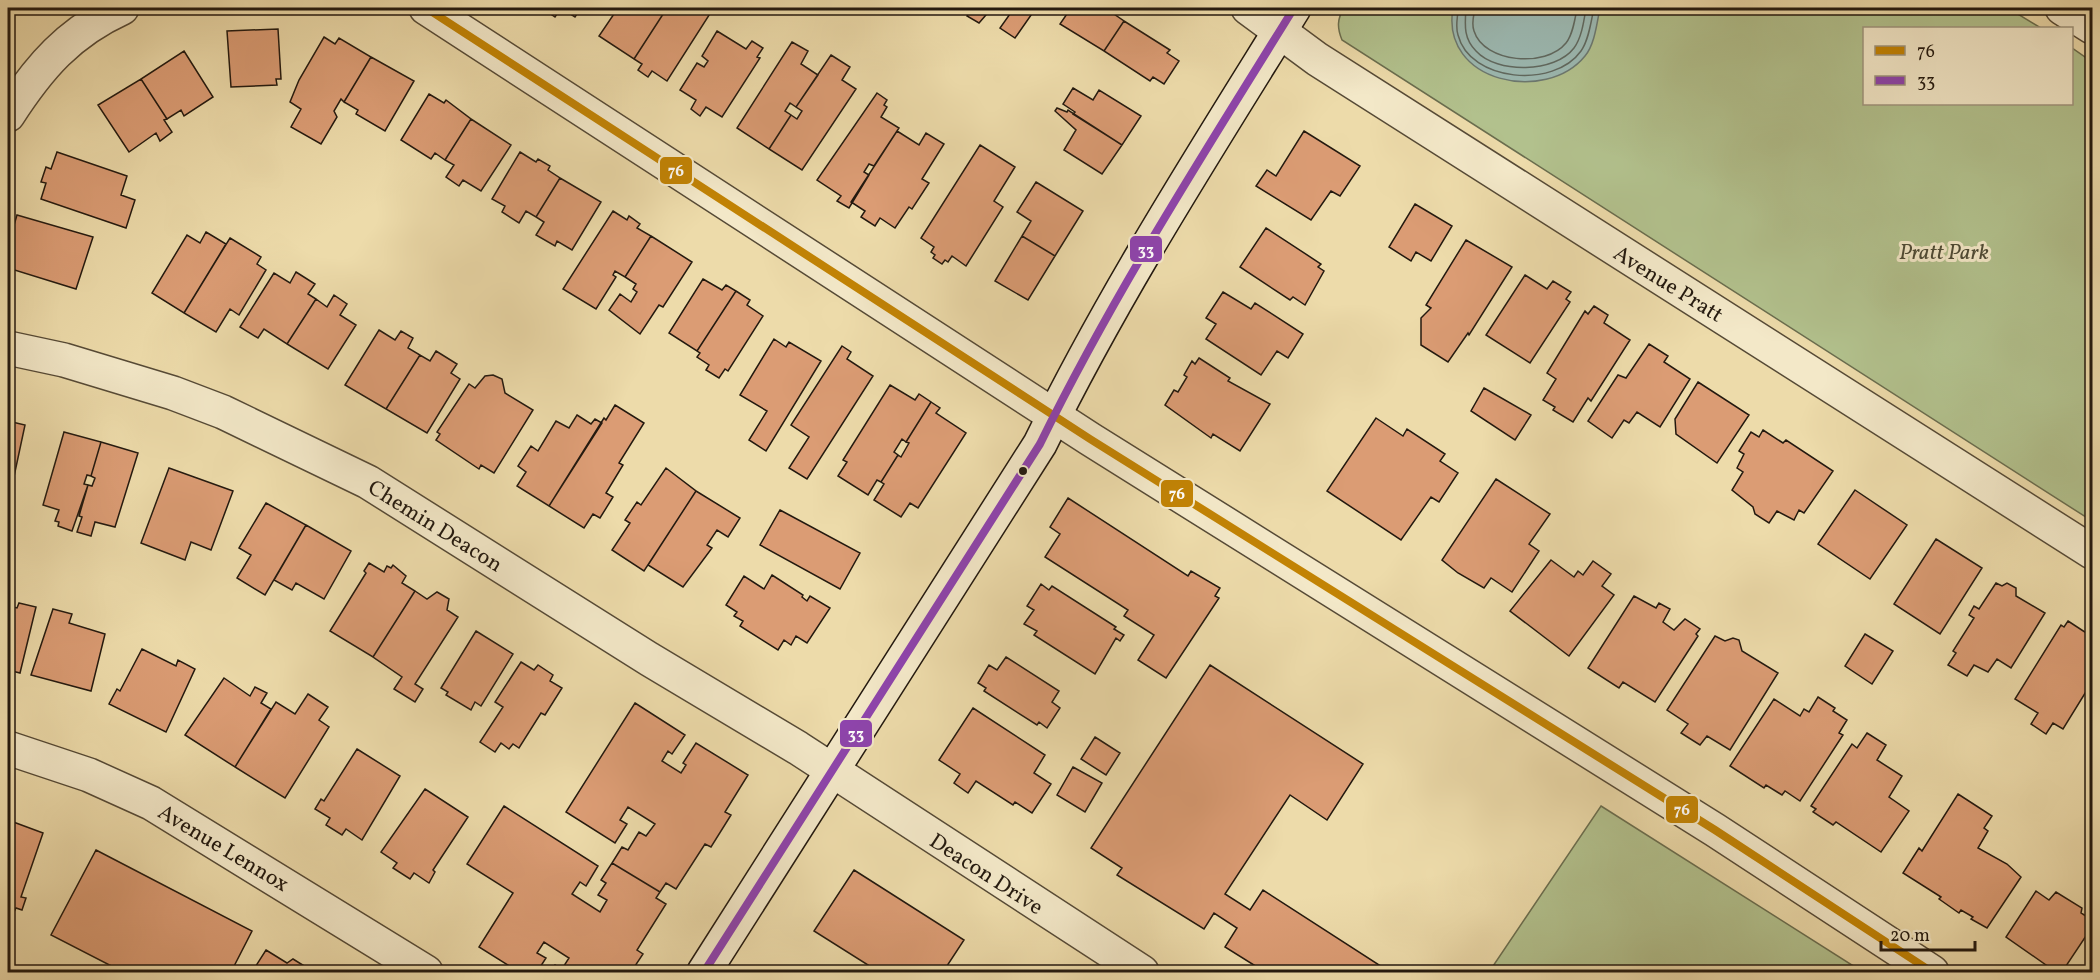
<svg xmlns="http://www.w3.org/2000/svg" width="2100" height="980" viewBox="0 0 2100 980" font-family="Vollkorn,serif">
	<rect width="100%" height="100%" fill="#eddbaa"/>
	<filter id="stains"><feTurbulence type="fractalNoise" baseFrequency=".00333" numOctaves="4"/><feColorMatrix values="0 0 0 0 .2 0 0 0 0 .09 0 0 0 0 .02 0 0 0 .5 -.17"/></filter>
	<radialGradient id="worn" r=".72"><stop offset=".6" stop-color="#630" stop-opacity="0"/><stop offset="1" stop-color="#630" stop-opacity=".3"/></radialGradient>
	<path fill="#b2c18d" stroke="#6a6d4e" stroke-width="1.5" d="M1344,8H2008L2041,28H1864V104H2072V48L2092,62V521L1342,40C1337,28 1337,19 1344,8Z
		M1601,806L1863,972H1489Z"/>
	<path fill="#9cb9b2" stroke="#6c7971" stroke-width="1.5" d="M1453,8H1600C1597,22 1595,44 1585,56C1546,104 1440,83 1453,8Z"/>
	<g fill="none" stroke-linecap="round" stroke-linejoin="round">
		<path stroke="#606960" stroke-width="1.5" d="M1458,8C1458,17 1455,26 1458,35C1470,82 1554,89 1581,51C1589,40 1591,21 1594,8
			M1466,8C1465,24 1463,38 1476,51C1497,74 1555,73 1574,48C1582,37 1584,20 1586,8
			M1475,8C1474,15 1471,23 1474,31C1484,63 1546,68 1566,43C1573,34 1575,19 1577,8"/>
	</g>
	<path fill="#db9c74" stroke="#23190f" stroke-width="1.5" d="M542,8H581L575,17L561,8L555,17Z
		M618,8H667L634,59L599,36Z
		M667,8L713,9L667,81L652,71L648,77L638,70L642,64L634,59Z
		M972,8H992L979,23L967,16Z
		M1000,8H1036L1015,38L1000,28L1010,14Z
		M1071,8H1110L1108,10L1124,21L1104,51L1060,24Z
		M1124,21L1170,50L1167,53L1179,61L1164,84L1153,77L1150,81L1104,51Z
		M278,29L281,79H276L277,85L231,87L227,31Z
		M717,31L746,49L752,41L763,48L757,57L760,58L722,117L706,107L700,116L691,109L696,100L680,90L697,63L704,67L708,61L702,56Z
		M324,37L335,44L339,38L371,57L344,102L341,99L334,111L337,117L321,144L291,127L301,109L290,102L299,80Z
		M792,42L808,51L801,64L818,75L796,107L790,103L785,111L791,115L769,149L737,128Z
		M184,51L213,97L184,116L181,110L167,119L141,79Z
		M831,55L850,67L842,80L856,89L802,170L769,149L791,115L797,119L802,111L796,107Z
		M371,57L414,81L385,131L356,114L358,110L344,102Z
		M141,79L167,119L164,120L172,132L160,141L156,133L129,152L98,105Z
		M1073,88L1093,100L1099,90L1141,116L1122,145L1073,114L1075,112L1063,104Z
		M877,93L887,100L884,105L887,107L881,117L899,128L874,166L869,164L864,172L869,175L849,208L837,201L841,196L817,180Z
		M429,94L444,103L446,100L471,119L445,160L435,153L431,159L401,140Z
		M1057,108L1067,112L1068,110L1122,145L1102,174L1064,150L1076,130L1055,111Z
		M471,119L511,145L481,191L463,180L459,186L446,177L454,165L445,160Z
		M897,131L919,145L926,133L944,144L922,179L929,183L912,209L909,207L895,228L880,218L875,226L861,217L865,211L851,202Z
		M1304,131L1360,166L1340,196L1331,191L1311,220L1256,186L1267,170L1276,176Z
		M980,145L1015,167L994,201L1003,207L966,266L952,256L948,262L945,260L942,264L933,258L935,255L931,252L934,247L921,238Z
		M57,152L127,176L121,195L135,200L126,228L41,199L46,183L41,182L46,167L51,169Z
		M520,152L536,162L538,159L550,166L548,170L560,178L536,217L526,211L519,223L502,212L505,206L492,199Z
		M560,178L601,202L572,250L557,241L555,246L536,235L544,222L536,217Z
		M1036,182L1083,211L1055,256L1022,236L1031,221L1017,212Z
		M1415,204L1452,226L1431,261L1416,252L1411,261L1389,247Z
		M613,211L627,220L629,216L640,224L637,228L651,236L625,277L615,271L613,275L616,277L596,309L563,289Z
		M17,215L93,237L76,289L8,268V230L12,232Z
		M1266,228L1321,264L1318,267L1324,271L1305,305L1293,297L1290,300L1240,267Z
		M206,232L226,244L184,313L152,293L187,235L200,243Z
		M651,236L692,262L663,307L659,305L640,334L609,310L620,294L631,302L637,292L633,289L636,284L625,277Z
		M1022,236L1055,256L1028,300L995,281Z
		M230,238L261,257L257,264L266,270L239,315L230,309L216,332L184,313Z
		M1466,240L1512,267L1469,335L1468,333L1448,362L1421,345V318L1431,308L1426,305Z
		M296,272L315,284L308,294L316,299L287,344L264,329L258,338L240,327L274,273L290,283Z
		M1525,275L1547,289L1553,281L1571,292L1566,299L1570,302L1530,363L1486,335Z
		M703,279L722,290L726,285L736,291L697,351L669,333Z
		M736,291L750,300L747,305L763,316L728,371L725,369L719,378L706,370L709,365L697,357L700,353L697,351Z
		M1223,292L1251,309L1255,303L1303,334L1288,358L1277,351L1261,375L1206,339L1216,324L1206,318Z
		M334,295L347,304L340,315L356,325L328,369L287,344L316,299L327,307Z
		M1594,306L1608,315L1604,323L1630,340L1591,401L1588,398L1573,422L1553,410L1555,407L1543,400L1556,379L1547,373L1585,311L1588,314Z
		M379,330L395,340L401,331L413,338L408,348L420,355L386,409L345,385Z
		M774,339L786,347L789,342L821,361L766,451L749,440L767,411L740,395Z
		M1649,344L1668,356L1664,362L1690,379L1660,427L1637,412L1629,423L1624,420L1612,438L1588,421L1618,375L1626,378Z
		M842,346L851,352L847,359L873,376L807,479L789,468L809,437L791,425Z
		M436,351L457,364L451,373L460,379L427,433L386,409L420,355L430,361Z
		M1199,358L1230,378L1228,381L1270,404L1240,451L1213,434L1211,438L1165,405L1174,390L1178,392L1187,377L1184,375L1192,361L1195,364Z
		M493,375L502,379L505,393L533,410L494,473L481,465L479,469L436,440L440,434L437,432L469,384L475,388L485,376Z
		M1698,382L1749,415L1717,463L1676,434L1675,419Z
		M890,385L915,400L919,394L931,402L906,442L902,439L894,452L898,455L881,482L877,480L868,495L838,476L847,462L843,460Z
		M1484,388L1531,415L1515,440L1471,411Z
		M931,402L940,408L936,413L966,433L918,508L910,503L901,517L874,500L884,484L881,482L898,455L901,457L909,443L906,442Z
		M615,405L644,423L619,463L623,465L606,493L613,497L600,518L593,514L584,528L549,506L604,418L606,420Z
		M577,415L591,424L595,419L602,423L549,506L517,486L526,472L518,466L531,446L538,451L556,421L569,428Z
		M1376,418L1403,436L1407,429L1445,454L1440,461L1458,473L1439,502L1431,497L1401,540L1327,491Z
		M8,421L25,425L9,500L8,499Z
		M1763,430L1783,443L1786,440L1833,471L1804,513L1799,510L1794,520L1777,511L1769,523L1755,514L1753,507L1732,490L1743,472L1737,468L1744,454L1739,451L1751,432L1759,437Z
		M64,432L101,442L91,476L87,475L84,484L88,485L72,531L58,526L59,522L55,521L59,510L43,505Z
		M101,442L138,453L115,527L95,522L91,536L77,532L82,517L79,516L88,485L92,486L95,478L91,476Z
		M169,468L233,491L211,550L191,542L185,560L141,543Z
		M666,468L696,491L644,571L612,550L630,523L625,520L637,502L641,505Z
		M1496,479L1550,514L1529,544L1539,551L1512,592L1491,578L1484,588L1458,573L1442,560Z
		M1855,490L1907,525L1870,579L1818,544Z
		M696,491L740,518L728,537L717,530L707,545L712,548L683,587L648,565Z
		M1068,498L1188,576L1191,571L1220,588L1215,596L1219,598L1166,678L1138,660L1154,635L1124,616L1128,610L1045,557L1060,534L1050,527Z
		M266,503L306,525L265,595L237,578L251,555L239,548Z
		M780,510L860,553L840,589L760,545Z
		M306,525L351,551L324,599L296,583L292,590L274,580Z
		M1936,539L1982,568L1940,634L1894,604Z
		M1551,560L1574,577L1578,571L1583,575L1593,561L1611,574L1602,586L1614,595L1569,656L1510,611Z
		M369,563L384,572L387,566L391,568L393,565L406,576L402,583L415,591L373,657L330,631L366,573L364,571Z
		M772,575L803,595L802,597L807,601L810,596L830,608L807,643L796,636L791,645L784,640L778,650L740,626L743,621L734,616L737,612L726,605L744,576L764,589Z
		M1996,583L2002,586L2007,583L2016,588V596L2045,613L2011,668L1997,659L1988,672L1974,665L1967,676L1948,665L1956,653L1953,651L1974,618L1969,615L1974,606L1979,609Z
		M1041,584L1049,590L1052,586L1116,627L1114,629L1124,635L1120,641L1116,638L1095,674L1034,635L1037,631L1024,624L1034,610L1027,606Z
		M415,591L427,599L437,592L449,599L447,610L458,617L415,684L423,689L415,702L394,689L402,677L373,657Z
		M1634,596L1656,608L1659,603L1670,609L1663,622L1674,630L1685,619L1700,629L1696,634L1698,636L1655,702L1623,682L1619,688L1588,668Z
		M19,603L36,607L20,673L8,670V606L17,608Z
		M53,609L72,614L69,623L105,634L91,691L31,675Z
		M2068,621L2091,636L2088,641L2092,644V682L2063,729L2053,723L2046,734L2031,724L2038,713L2015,699L2061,625L2064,627Z
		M476,631L513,654L481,706L475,702L471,710L446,695L448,692L441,688Z
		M1865,634L1893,651L1872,684L1845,666Z
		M1715,636L1725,641L1733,638L1739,640L1742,651L1778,673L1730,750L1707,736L1700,745L1681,733L1688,724L1667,710Z
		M142,649L176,666L178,660L195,669L166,732L109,704L117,689L120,691Z
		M1006,657L1059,691L1052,702L1060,708L1047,728L1039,722L1037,725L984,691L986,688L978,683L989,665L997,670Z
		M521,662L534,670L538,665L553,675L550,681L562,688L545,715L541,713L519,748L513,744L509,749L501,743L495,752L480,742L503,707L495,702Z
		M1210,665L1363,764L1327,820L1290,795L1225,894L1250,910L1263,890L1390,972H1265L1225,947L1237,928L1214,913L1204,929L1117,875L1122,868L1091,848Z
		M224,678L250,696L255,687L267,693L261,703L271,709L235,767L185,735Z
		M308,694L328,707L319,720L329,727L285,798L235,767L276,702L295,714Z
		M1818,697L1835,708L1833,711L1847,720L1839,733L1843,735L1800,801L1785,791L1782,795L1766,785L1764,788L1730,766L1774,699L1800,716L1804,709L1809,712Z
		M635,703L685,735L672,754L668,751L662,761L681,773L686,765L683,763L696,743L748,775L725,812L731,815L711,847L705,844L676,889L666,883L660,892L612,863L622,847L628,850L639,832L646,836L655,824L628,807L620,820L627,824L615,843L566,812Z
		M973,708L1045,755L1034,773L1051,784L1032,813L1015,802L1013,805L976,781L968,793L954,783L960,774L939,760Z
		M1867,733L1886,745L1877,760L1902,776L1889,797L1909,811L1881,852L1836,822L1833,825L1813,812L1816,809L1811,806L1852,744L1857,748Z
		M1095,737L1120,753L1106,775L1081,759Z
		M357,749L400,776L362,840L346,829L342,835L326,825L330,818L315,809L321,799L324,801Z
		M1073,767L1102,783L1085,812L1057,795Z
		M425,789L468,817L433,870L435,872L429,883L414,873L410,879L393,868L397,863L381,852Z
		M1958,794L1992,816L1984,828L1988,831L1978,848L2007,864L2021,877L1987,928L1971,919L1973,917L1961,910L1959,913L1939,899L1941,897L1903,873L1919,848L1922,851Z
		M504,806L598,866L586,886L580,882L572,894L600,912L607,900L598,895L606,883L601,880L612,863L660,892L656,898L666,904L637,950L643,954L631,972H550L555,965L562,969L569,958L544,942L537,953L546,958L537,972H519L479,947L513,893L467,864Z
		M8,820L43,833L21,897L26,898L22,910L16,908L14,912L8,910Z
		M96,850L252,931L231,972H123L51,935Z
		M854,870L964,940L943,972H879L814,931Z
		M2036,891L2049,900L2056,892L2082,908L2081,913L2092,920V927L2062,972H2056L2006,937Z
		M266,950L287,963L293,959L314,972H252Z"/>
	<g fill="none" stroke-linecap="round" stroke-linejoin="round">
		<g stroke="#564a36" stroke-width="36">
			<path id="street" d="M426,8L1090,439L1715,830L1932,972
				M1248,8L1317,59L2092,552
				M2062,8L2092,27
				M8,115C39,67 69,32 122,8
				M8,348L64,360L173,393L223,412L368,482L649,659L798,748L1142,972
				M8,748L89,775L151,803L426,972"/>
		</g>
		<g stroke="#23190f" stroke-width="36">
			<path id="secondary" d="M704,972L1040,444C1114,293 1206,150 1294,8"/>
		</g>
		<use href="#street" stroke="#f3e8c8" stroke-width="33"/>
		<use href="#secondary" stroke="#f3e8c8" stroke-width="33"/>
		<g stroke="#f3e8c8" stroke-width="12">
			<path id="bus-1" d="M426,8L1090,439L1715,830L1932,972"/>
		</g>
		<g stroke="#f3e8c8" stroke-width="12">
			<path id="bus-2" d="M704,972L1040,444C1114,293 1206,150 1294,8"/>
		</g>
		<use href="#bus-1" stroke="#c28304" stroke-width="8"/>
		<use href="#bus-2" stroke="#8e44ad" stroke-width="8"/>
	</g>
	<circle fill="#23190f" stroke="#f3e8c8" stroke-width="2" cx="1023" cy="471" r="5"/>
	<g text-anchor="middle" stroke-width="6" stroke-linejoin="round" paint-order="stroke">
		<g font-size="22" font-style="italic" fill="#4e4b35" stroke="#f3e8c8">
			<text x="1944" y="259">Pratt Park</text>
		</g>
		<g font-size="22" fill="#23190f" stroke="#f3e8c8">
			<text transform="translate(1669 283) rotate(32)" y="8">Avenue Pratt</text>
			<text transform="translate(436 525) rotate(32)" y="8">Chemin Deacon</text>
			<text transform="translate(224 847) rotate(31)" y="8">Avenue Lennox</text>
			<text transform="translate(987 873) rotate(33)" y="8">Deacon Drive</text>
		</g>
	</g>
	<g stroke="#f3e8c8" stroke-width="2">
		<rect x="659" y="156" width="34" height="29" rx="6" fill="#c28304"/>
		<rect x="1129" y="235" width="34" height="28" rx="6" fill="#8e44ad"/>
		<rect x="1160" y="479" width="34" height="29" rx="6" fill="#c28304"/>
		<rect x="839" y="719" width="34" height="29" rx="6" fill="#8e44ad"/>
		<rect x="1665" y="795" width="34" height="29" rx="6" fill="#c28304"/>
	</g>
	<g font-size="16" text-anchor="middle" font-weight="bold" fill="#fff">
		<text x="676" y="176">76</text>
		<text x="1146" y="255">33</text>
		<text x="1177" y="499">76</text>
		<text x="856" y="739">33</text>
		<text x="1682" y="815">76</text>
	</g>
	<rect width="2100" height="980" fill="none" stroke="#eddbaa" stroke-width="30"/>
	<rect x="9" y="9" width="2082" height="962" fill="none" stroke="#23190f" stroke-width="3"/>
	<rect x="15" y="15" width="2070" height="950" fill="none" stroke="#23190f" stroke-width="1.5"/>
	<rect x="1863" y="27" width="210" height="78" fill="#f3e8c8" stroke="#a0957e" stroke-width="1.5"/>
	<rect x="1875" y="46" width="30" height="9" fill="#c28304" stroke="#a0957e" stroke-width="1.5"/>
	<text x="1917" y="57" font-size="18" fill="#23190f">76</text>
	<rect x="1875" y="76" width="30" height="9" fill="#8e44ad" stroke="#a0957e" stroke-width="1.5"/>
	<text x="1917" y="87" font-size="18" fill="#23190f">33</text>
	<path d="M1881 941v9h94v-9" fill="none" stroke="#23190f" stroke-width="3"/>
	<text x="1890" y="941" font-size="18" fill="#23190f" stroke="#f3e8c8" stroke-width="4.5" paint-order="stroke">20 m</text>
	<rect width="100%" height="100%" filter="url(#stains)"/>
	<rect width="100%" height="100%" fill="url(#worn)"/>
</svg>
